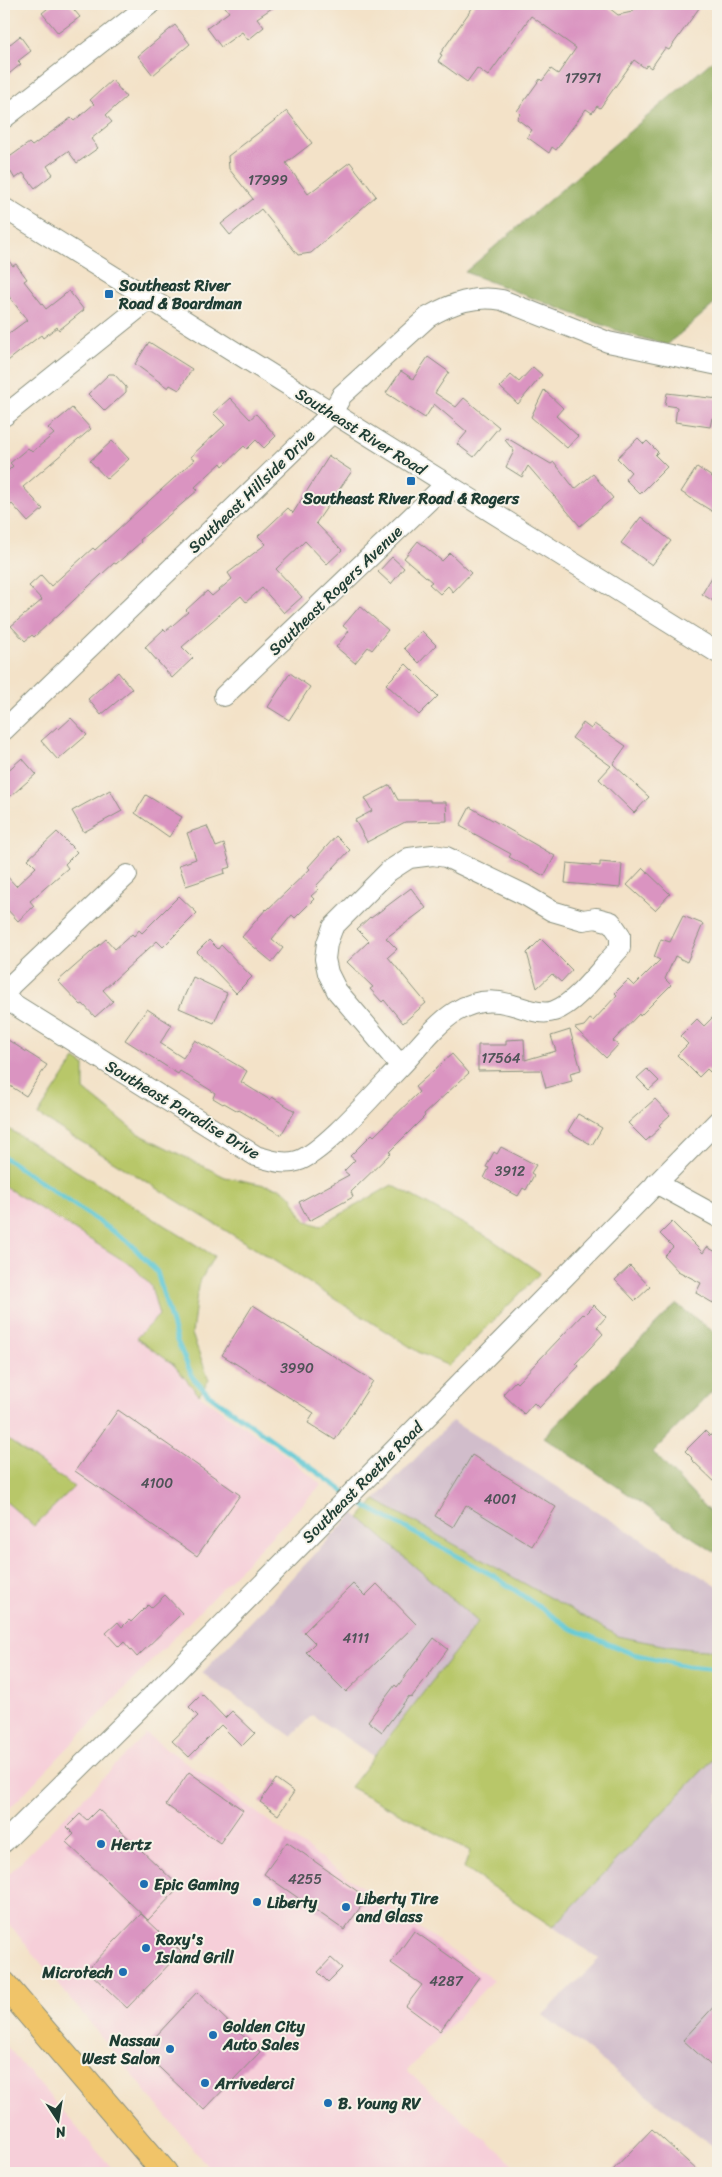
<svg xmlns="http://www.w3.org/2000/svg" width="722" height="2177" viewBox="0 0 722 2177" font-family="Sriracha,sans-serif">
	<rect width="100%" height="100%" fill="#f7f3e8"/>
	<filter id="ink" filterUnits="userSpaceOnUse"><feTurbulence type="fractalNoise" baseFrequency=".02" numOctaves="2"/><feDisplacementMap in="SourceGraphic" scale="10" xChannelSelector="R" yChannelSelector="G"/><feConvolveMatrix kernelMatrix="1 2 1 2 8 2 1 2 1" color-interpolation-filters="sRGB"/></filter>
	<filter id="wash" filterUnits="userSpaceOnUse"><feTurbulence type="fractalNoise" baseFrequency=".0096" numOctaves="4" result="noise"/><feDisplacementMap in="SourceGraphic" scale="20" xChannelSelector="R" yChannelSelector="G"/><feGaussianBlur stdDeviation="1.12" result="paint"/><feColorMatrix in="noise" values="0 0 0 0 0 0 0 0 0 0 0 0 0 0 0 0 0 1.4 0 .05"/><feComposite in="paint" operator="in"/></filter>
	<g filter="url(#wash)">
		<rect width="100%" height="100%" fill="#f3e2c8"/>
		<path fill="#f6cfd9" d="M4,1186L134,1267L151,1286L159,1315L136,1338L173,1364L199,1395L291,1459L321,1485L4,1814V1500L34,1526L24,1450L4,1437Z
			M146,1734L493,1980L407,2071L523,2173H213L4,1918V1879Z
			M4,2043L29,2072L116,2173H4Z"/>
		<path fill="#d1bdcb" d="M452,1421L718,1587V1650L696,1651L661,1646L618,1636L375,1500Z
			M354,1513L478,1622L373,1756L312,1715L291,1736L202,1673Z
			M718,1754V2150L543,2015L599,1959L553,1927Z"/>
		<path fill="#b8c769" stroke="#6c824e" d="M75,1059L84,1065V1090L137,1133L225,1177L280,1188L292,1197L304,1220L320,1226L392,1185L491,1239L540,1273L449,1366L420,1353L254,1248L38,1115Z
			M4,1126L214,1256L198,1285L192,1334L209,1380L199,1395L173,1364L136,1338L159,1315L151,1286L134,1267L4,1186Z
			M4,1437L74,1487L34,1526L4,1500Z
			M375,1500L618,1636C652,1643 684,1651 718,1650V1754L553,1927L464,1868L470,1851L350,1787L478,1622L360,1518Z"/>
		<path fill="#92ac5d" stroke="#587448" d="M718,56V301L667,345L621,332L465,272Z
			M676,1304L718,1335V1385L653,1452L718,1521V1547L714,1552L544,1437Z"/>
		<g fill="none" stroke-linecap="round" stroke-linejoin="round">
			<path stroke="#5bc7d4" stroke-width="5" d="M4,1157L130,1243L157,1272L177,1341L193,1378L208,1394L345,1492
				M352,1497L363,1505L494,1576L570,1628L633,1654L687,1666L718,1669"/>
		</g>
		<g id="blocks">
			<path fill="#da94c1" d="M53,4H69L80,17L58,33L42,13Z
				M223,4H278L257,18L264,27L248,40L242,32L221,47L207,28L229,12Z
				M475,4H604L618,15L632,12L638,4H702L669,50L665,48L651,68L647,65L645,68L634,60L600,108L597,106L592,113L586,109L556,150L552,147L549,153L527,137L532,130L517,119L520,114L517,111L540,79L542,81L551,69L558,74L576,48L531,16L488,76L477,68L467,82L438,61L442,55L440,54Z
				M175,25L190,44L153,75L138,56Z
				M20,36L31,51L18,61L21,64L4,78V49Z
				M112,80L126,97L106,115L112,122L91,139L98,148L77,163L68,151L47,166L53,174L35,188L23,173L15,179L4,161L29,143L32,146L71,118L74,121L94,104L90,100Z
				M287,111L312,143L286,163L308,194L350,162L376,196L311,253L298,255L261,209L230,235L221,224L253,199L229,169L228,156Z
				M4,255L13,266L16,264L27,279L24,281L46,309L69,291L84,310L59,330L57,327L43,338L41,335L4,364V337L27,320L4,290Z
				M149,342L192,369L179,390L170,385L168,388L135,364Z
				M428,357L449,372L435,393L456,407L464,398L499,427L474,457L457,444L467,432L434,404L425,418L386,393L401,371L413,379Z
				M533,367L542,375L518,404L500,387L511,375L519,382Z
				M109,374H114L126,387V392L105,411L88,394Z
				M544,390L563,408L556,416L578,436L567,448L531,417Z
				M667,393L718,399V419L712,418L710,427L675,422L677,407L665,405Z
				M230,398L250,419L256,414L276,436L264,448L256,440L247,449L244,446L223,466L221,463L195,487L198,490L140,540L141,542L116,564L114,563L34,637L32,635L25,641L11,626L42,600L29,586L41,575L51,586L93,548L95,550L194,460L190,457L225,425L213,413Z
				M72,408L91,429L23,487L43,509L28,522L12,504L4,512V475L13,466L10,463L28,448L32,452L54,434L48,428Z
				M507,438L551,464L554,462L575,489L593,474L613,498L580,526L528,466L522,477L506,467L514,451L505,440Z
				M638,438L644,444L647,441L658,452L655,455L667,467L640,494L625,479L631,472L617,458Z
				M112,441L129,459L107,479L90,461Z
				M329,456L352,471L316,523L342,550L327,564L305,541L276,569L302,597L284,613L262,588L246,602L241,596L182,647L193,658L172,678L145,647L164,629L166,631L188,612L186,610L207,591L212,596L232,579L228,573L266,544L258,536L288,508L293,513Z
				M697,467L718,481V515L681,492Z
				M641,517L671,541L652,565L621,543Z
				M418,541L442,561L450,553L471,573L453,592L448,586L440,594L429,584L432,582L404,558Z
				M392,557L404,568L391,584L378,572Z
				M718,567V604L702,594Z
				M360,606L388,630L372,650L368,647L355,663L336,647L349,631L343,626Z
				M422,631L436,645L419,663L404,648Z
				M406,664L438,696L419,715L386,684Z
				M118,672L132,689L101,715L88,699Z
				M290,673L310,687L289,720L268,707Z
				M71,718L87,735L58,760L41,741L57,727L59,729Z
				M583,723L591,729L594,724L626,746L613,764L649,797L634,813L599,779L611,766L572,738Z
				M22,758L36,774L4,802V774Z
				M390,785L398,800H430V802H446L447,821L405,822L367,842L355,820L372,811L365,798Z
				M110,790L122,811L84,832L72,811Z
				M146,795L182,817L169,837L135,813Z
				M470,807L555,856L544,876L509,857L511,854L460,826Z
				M207,826L216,847L224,844L231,867L224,869L225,873L186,886L179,865L196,859L187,833Z
				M57,832L77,852L65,864L68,868L30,901L34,906L18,921L4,906V873L16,886L36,867L28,859Z
				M336,836L350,850L316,886L319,889L311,896L314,899L295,918L292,915L272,939L283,948L272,962L242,937L266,909L267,910L310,869L308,867Z
				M600,862L622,864L620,888L565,883L567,863L600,866Z
				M643,868L670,894L655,910L627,885Z
				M411,888L426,908L386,938L397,949L388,957L426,1003L403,1023L384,1000L382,1002L370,989L373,987L347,962L369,941L357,929L370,917L371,918Z
				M179,896L197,913L163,947L157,941L103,990L113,1001L95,1017L83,1004L81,1005L58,981L106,939L115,949L132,934L134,936L139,930L142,933Z
				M683,916L703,924L687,962L675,956L665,979L671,985L640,1016L639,1014L613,1041L618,1045L606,1058L575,1028L584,1026L590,1019L593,1021L617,995L615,993L628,980L634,986L660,960L654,957L661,939L670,942Z
				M541,939L572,970L561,982L552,974L537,988L527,953Z
				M209,940L218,949L221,945L252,977L236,993L197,952Z
				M193,977L227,993L214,1023L179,1008Z
				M147,1009L172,1025L160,1043L183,1058L195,1040L247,1071L241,1082L270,1100L272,1097L295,1111L281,1135L239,1110L238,1111L224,1103L223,1104L213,1098L215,1093L180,1071L178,1074L125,1040Z
				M718,1012V1063L710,1072L707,1069L699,1077L677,1055L688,1044L680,1036L697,1019L704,1026Z
				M570,1030L581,1070L570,1073L572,1081L546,1088L541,1070L478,1071V1045H506V1040L524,1039L525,1060L556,1051L551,1036Z
				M8,1040L47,1065L26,1096L4,1082V1047Z
				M452,1054L469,1073L424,1114L425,1116L389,1152L391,1153L351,1192L353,1197L309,1221L299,1202L349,1175L344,1171L355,1160L350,1156L372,1134L374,1136L419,1092L415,1087Z
				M647,1069L659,1081L649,1090L637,1078Z
				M655,1099L670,1115L659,1125L661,1127L646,1141L628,1123Z
				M578,1114L602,1128L592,1145L568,1131Z
				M501,1147L536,1165L531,1173L534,1175L526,1190L523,1188L518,1196L484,1178L489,1168L486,1167L494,1152L497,1154Z
				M672,1222L703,1253L707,1247L718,1253V1294L713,1303L696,1293L701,1283L678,1271L664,1256L673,1247L660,1234Z
				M630,1266L650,1287L635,1301L615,1280Z
				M253,1305L373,1381L335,1440L308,1423L314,1413L222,1355Z
				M594,1305L606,1317L597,1327L603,1334L576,1363L579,1366L539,1408L534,1403L524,1414L503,1394L515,1381L517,1383L583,1314L584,1315Z
				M118,1410L240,1495L197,1556L75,1471Z
				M718,1427V1485L691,1459L692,1458L685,1451L705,1431L710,1436Z
				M472,1455L556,1507L532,1546L466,1505L453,1527L435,1516Z
				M353,1584L365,1596L377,1584L416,1624L346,1692L306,1652L315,1643L304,1632Z
				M165,1595L182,1613L137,1657L124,1642L119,1647L106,1633L118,1622L122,1627L129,1620L131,1622L148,1605L151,1608Z
				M434,1638L448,1649L411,1698L409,1696L382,1732L368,1721L395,1685L397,1687Z
				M202,1694L225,1718L232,1711L255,1733L242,1746L221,1725L189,1757L172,1741L198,1716L189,1707Z
				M189,1772L243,1810L220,1843L166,1805Z
				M276,1779L294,1792L278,1815L260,1802Z
				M98,1809L180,1887L148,1920L66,1842L74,1834L67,1827L80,1814L87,1820Z
				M287,1842L367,1898L344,1930L264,1874Z
				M141,1914L181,1952L127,2008L87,1970Z
				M414,1931L479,1977L440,2031L406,2006L422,1985L391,1963Z
				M331,1958L342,1968L328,1982L318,1972Z
				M197,1992L260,2052L204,2110L142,2051Z
				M718,2002V2072L683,2040Z
				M652,2129L700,2173H610Z"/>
		</g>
	</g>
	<g filter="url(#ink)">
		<use href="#blocks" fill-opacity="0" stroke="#89907e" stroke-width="1"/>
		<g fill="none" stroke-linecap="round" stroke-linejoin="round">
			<g stroke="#89907e" stroke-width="22">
				<path id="minor" d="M4,118L150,4
					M4,208L718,653
					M4,416L150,299
					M224,696L446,484
					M4,730L332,413L342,395L428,317C452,303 475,295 502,300L608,342L718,365
					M433,855L446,857L525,895L552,911L583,920L596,918L611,922L620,935V948C602,967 578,1002 554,1011C540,1016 523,1007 509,1004C458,990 432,1033 401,1066L337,991L328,973L325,959L327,943L333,927L389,871L409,858Z
					M4,996L11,985L127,875
					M4,998L256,1156C270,1160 283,1165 297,1161C323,1154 380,1087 401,1066
					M656,1183L718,1217
					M4,1842L157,1691L718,1121"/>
			</g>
			<g stroke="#89907e" stroke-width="27">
				<path id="major" d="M4,1984L165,2173"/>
			</g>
			<use href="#minor" stroke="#fff" stroke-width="20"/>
			<use href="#major" stroke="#f0c469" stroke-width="25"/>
		</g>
	</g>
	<g fill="#1f6fb2" stroke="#f7f3e8" stroke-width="2">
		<rect x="104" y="289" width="10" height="10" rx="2.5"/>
		<rect x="406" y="476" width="10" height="10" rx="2.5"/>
		<circle cx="101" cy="1844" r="5"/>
		<circle cx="144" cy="1884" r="5"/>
		<circle cx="257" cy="1902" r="5"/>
		<circle cx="346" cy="1907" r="5"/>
		<circle cx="146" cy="1948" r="5"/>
		<circle cx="123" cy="1972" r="5"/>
		<circle cx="213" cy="2035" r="5"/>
		<circle cx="170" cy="2049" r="5"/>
		<circle cx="205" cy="2083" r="5"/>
		<circle cx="328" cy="2103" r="5"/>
	</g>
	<g text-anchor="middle" stroke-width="4" stroke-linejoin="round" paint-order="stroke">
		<g font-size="14" fill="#4e5357">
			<text x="583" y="83">17971</text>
			<text x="268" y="185">17999</text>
			<text x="501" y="1063">17564</text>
			<text x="510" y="1176">3912</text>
			<text x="297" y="1373">3990</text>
			<text x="157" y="1488">4100</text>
			<text x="500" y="1504">4001</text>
			<text x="356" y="1643">4111</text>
			<text x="305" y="1884">4255</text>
			<text x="446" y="1986">4287</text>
		</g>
		<g font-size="16" font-weight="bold" fill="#1f3d34" stroke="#f7f3e8" text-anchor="start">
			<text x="119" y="291">Southeast River<tspan x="119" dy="18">Road &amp; Boardman</tspan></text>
			<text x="411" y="504" text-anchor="middle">Southeast River Road &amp; Rogers</text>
			<text x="111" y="1850">Hertz</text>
			<text x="154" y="1890">Epic Gaming</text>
			<text x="356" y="1904">Liberty Tire<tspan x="356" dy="18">and Glass</tspan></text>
			<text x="267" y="1908">Liberty</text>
			<text x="156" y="1945">Roxy's<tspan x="156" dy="18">Island Grill</tspan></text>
			<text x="113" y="1978" text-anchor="end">Microtech</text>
			<text x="223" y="2032">Golden City<tspan x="223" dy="18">Auto Sales</tspan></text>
			<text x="160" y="2046" text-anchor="end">Nassau<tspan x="160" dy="18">West Salon</tspan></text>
			<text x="215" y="2089">Arrivederci</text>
			<text x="338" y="2109">B. Young RV</text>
		</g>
		<g font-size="16" fill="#1f3d34" stroke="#f7f3e8">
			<text transform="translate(361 431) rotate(32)" y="6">Southeast River Road</text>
			<text transform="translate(251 491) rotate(-44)" y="6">Southeast Hillside Drive</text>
			<text transform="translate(335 590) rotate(-44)" y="6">Southeast Rogers Avenue</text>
			<text transform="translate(183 1109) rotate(31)" y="6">Southeast Paradise Drive</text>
			<text transform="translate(362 1482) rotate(-45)" y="6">Southeast Roethe Road</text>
		</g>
	</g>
	<rect width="722" height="2177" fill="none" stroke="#f7f3e8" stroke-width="20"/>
	<g transform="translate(58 2120) rotate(168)" stroke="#f7f3e8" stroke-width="4" paint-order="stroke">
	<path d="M0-4L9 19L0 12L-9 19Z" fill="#1f3d34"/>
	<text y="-8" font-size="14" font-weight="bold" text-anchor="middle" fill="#1f3d34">N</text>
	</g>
</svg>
